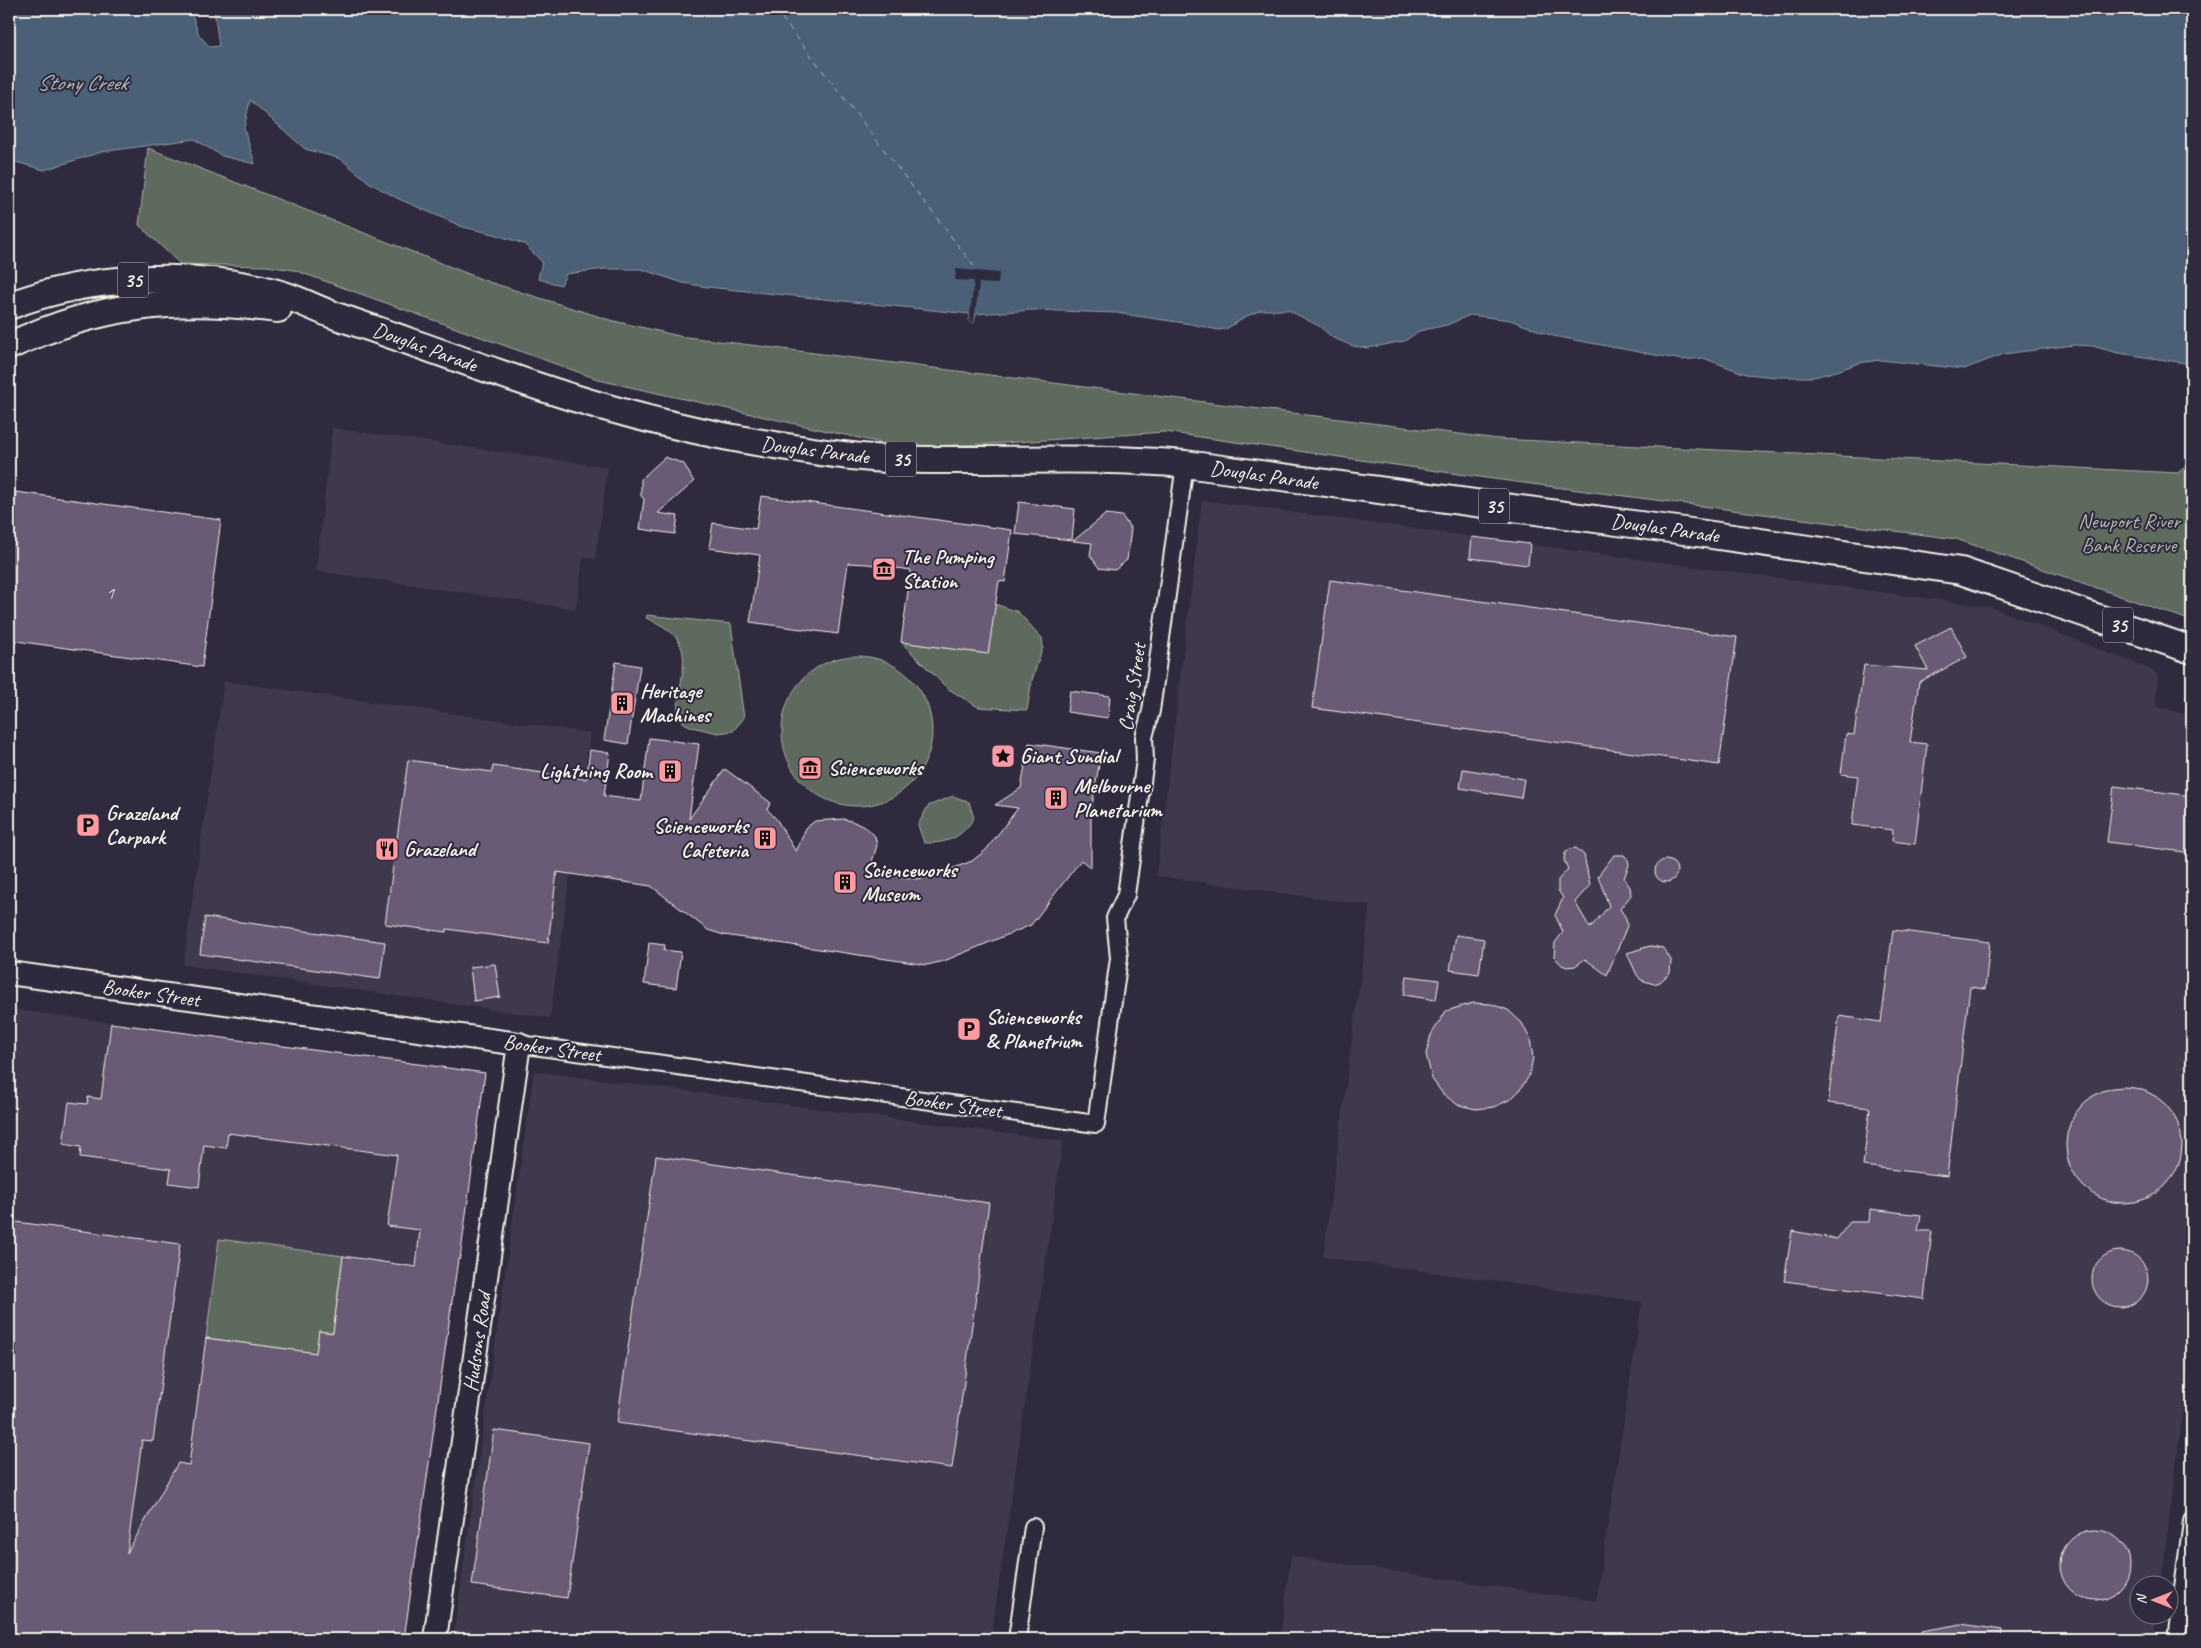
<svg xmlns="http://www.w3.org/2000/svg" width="2201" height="1648" viewBox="0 0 2201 1648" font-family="Caveat,sans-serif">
	<rect width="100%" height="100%" fill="#2f2a3d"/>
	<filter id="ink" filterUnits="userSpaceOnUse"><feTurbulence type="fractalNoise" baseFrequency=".02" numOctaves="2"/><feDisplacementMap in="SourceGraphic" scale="10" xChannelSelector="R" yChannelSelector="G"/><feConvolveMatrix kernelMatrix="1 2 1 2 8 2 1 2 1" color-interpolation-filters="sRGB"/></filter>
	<g filter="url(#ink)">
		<path fill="#40384e" d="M332,428L608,467L595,559L583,558L576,609L316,571Z
			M1202,500L1991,607L2155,671L2158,677L2155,706L2192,716V1340L2161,1585L2138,1586V1616H2157L2154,1639H1280L1291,1556L1596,1601L1642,1302L1323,1257L1370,905L1156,876Z
			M224,681L590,733L550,1018L183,965Z
			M9,1009L486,1072L405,1639H9Z
			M534,1071L1063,1141L991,1639H453Z"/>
		<path fill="#5e6a5f" stroke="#a9aea4" d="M148,148L489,282L610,320L679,336L1499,439L2178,473L2192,461V621L1956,539L1493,479L1165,432L987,444L899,447L603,381L294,270L266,266L180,264L139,225Z
			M995,604L1018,612L1042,638L1043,647L1032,680L1027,710L978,707L947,688L901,642L988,654Z
			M647,615L731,624L744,718L733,731L718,733L692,727L684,723L677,714C680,667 701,640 646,618Z
			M782 731a75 75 0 1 1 150 0a75 75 0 1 1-150 0Z
			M953,796L969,802L974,818C960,839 948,843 924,843L918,825L928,806Z
			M219,1239L343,1256L333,1333L319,1331L316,1353L206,1338Z"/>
		<path fill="#4b6176" stroke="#8f9ba4" d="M9,9H190L199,35L210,47L219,46L214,9H2192V364L2118,353L2092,346L2073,345L2004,354L1964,369L1880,360L1859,363L1837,371L1814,377H1776L1746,374L1703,358L1682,360L1553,336L1510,320L1470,315L1447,325L1419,331L1405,341L1368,348L1353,346L1333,338L1319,326L1288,310H1261L1245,317L1226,329L1218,330L1191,324L1116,313L1032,310L976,314L974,323L969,322L970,314L707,287L683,283L641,269H605L566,274L561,285L538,279L542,262L524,244L494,234L463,227L399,199L370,183L341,159L305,149L250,100L244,128L255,164L222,156L194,139L101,152L44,170L9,160Z"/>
		<path fill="#2f2a3d" d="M956,269L999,273L998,284L979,283L974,323L969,322L974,281L955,280Z"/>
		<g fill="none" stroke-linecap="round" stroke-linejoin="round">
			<path stroke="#b0b7ba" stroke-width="1" stroke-dasharray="6 5" stroke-linecap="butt" d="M775,9L977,270"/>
		</g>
		<path fill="#695a75" stroke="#f4f1e8" d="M665,457L684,464L694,482L658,513L678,516L675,534L640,529L644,499L641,496V479Z
			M16,492L221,520L202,667L9,640V544Z
			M761,496L1012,530L1005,582L999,581L988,654L901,642L911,570L867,564L848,563L838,634L750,622L760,555L709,548L713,523L756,529Z
			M1019,502L1075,509L1072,540L1015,534Z
			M1106,514L1122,516L1131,529L1127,560L1115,570L1099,568L1090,555L1092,543L1073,541Z
			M1472,537L1530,544L1528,565L1470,558Z
			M1330,580L1737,637L1719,765L1312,708Z
			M1951,627L1967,657L1919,682L1910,742L1927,744L1915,844L1892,841L1893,830L1852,825L1858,776L1841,774L1846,734L1854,735L1864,665L1928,670L1915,646Z
			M616,662L640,666L628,744L604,740Z
			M1070,691L1110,696L1108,718L1067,712Z
			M649,738L699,744L689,819L725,769L771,803L767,809L777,820L796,852L806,828L815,821L844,819L854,822L868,829L875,836L877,845L869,872L917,879L933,876L972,861L986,850L1018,808L995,805L1021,788L1029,743L1101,753L1091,812V868L1081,860L1031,925L944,961L927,965L724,935L708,930L651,886L557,872L548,943L447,929L446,932L385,924L408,760L492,772L493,766L586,779L590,750L610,753L604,796L641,801Z
			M1463,769L1524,779L1521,798L1460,788Z
			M2114,786L2192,796V853L2107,842Z
			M1576,848L1584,855L1590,885L1575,902L1590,928L1609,906L1598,876L1614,855H1624L1628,860L1629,865L1624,878L1630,887L1631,895L1620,909L1626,918L1627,926L1607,975L1585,959L1575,966L1567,967L1562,965L1554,957L1555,943L1563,932L1555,915L1563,898L1558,890V880L1568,869L1564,860L1565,853L1570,849Z
			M1655 871a11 11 0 1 1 22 0a11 11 0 1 1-22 0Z
			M205,917L385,942L380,979L200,954Z
			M1893,930L1990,942L1985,989L1970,987L1947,1176L1863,1166L1870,1108L1828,1103L1839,1016L1881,1022Z
			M1456,935L1484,939L1479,974L1450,970Z
			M649,943L665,945L664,950L681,952L676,988L644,984Z
			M1650,946L1663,948L1671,960L1670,973L1660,982L1654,984L1641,980L1637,975L1627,953Z
			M495,964L500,997L474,1001L470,967Z
			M1407,976L1439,980L1436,1000L1404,995Z
			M1473,1003L1491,1004L1508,1010L1522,1023L1530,1039L1533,1058L1529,1076L1519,1091L1511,1099L1494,1107L1476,1109L1458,1105L1443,1094L1432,1079L1426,1054L1431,1035L1446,1011Z
			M111,1023L485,1073L460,1259H458L404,1639H9V1221L180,1244L153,1441L142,1440L127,1553L178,1463L189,1465L206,1338L316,1353L319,1331L333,1333L343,1256L416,1267L420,1230L387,1226L397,1155L228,1133L226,1148L204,1145L199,1187L169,1183L171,1169L80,1157L81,1147L63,1144L69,1102L87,1104L88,1097L101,1099Z
			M2066 1145a58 58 0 1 1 116 0a58 58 0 1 1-116 0Z
			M656,1156L989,1203L952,1468L617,1423Z
			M1870,1209L1921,1215L1918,1231H1932L1924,1299L1784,1281L1792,1231L1837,1239L1850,1222H1869Z
			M2092 1279a28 28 0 1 1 56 0a28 28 0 1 1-56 0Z
			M494,1430L589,1443L567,1598L472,1585Z
			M2060 1565a35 35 0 1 1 70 0a35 35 0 1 1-70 0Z
			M1961,1624L2002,1630L2001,1639H1922V1631Z"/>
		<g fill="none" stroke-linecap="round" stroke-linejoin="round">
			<g stroke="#f4f1e8" stroke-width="20">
				<path id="street" d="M519,1044L1096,1124L1119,958L1115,918L1126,895L1145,760L1144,737L1151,711L1185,464
					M1017,1639L1033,1527
					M2176,1639L2192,1521"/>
			</g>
			<g stroke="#f4f1e8" stroke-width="26">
				<path id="secondary" d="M9,973L519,1044L435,1639"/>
			</g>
			<g stroke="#f4f1e8" stroke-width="30">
				<path id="primary" d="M9,306C87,275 196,270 277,293C299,299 318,310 339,317C393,335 446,355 499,373C583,403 668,427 756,442C800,449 844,457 888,459C987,463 1086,455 1185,464L1677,530L1961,571L2192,650
					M9,346C101,303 178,296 278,309"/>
			</g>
			<use href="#street" stroke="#2f2a3d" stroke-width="16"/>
			<use href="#secondary" stroke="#2f2a3d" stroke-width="22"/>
			<use href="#primary" stroke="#2f2a3d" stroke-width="26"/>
		</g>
	</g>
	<defs>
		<g id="museum-square" transform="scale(1.25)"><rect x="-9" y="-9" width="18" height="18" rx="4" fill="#ff9aa2" stroke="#2f2a3d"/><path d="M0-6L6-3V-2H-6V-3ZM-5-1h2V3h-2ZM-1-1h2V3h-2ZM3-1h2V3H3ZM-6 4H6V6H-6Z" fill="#111"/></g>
		<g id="building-square" transform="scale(1.25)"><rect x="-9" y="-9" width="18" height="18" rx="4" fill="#ff9aa2" stroke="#2f2a3d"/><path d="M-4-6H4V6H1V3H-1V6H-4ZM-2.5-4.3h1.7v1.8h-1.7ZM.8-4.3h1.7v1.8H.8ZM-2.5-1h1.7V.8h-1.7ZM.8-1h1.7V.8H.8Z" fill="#111"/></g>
		<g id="sight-square" transform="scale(1.25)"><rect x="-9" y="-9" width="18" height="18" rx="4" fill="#ff9aa2" stroke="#2f2a3d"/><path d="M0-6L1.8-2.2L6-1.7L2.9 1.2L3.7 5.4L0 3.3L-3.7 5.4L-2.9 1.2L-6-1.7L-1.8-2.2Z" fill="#111"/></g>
		<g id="parking-square" transform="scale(1.25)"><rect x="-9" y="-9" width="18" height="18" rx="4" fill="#ff9aa2" stroke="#2f2a3d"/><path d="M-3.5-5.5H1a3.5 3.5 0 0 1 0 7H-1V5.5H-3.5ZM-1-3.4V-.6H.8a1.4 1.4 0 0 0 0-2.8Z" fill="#111"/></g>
		<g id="restaurant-square" transform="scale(1.25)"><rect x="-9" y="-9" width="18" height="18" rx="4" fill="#ff9aa2" stroke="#2f2a3d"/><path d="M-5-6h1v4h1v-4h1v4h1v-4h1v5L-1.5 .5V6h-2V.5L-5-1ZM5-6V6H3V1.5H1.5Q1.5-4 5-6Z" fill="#111"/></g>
	</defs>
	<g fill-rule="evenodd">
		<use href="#museum-square" x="884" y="569"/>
		<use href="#building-square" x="622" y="703"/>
		<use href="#sight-square" x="1003" y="756"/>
		<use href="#museum-square" x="810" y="768"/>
		<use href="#building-square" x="670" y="771"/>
		<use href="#building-square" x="1056" y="798"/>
		<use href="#parking-square" x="88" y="825"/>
		<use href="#building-square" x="765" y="838"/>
		<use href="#restaurant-square" x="387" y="849"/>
		<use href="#building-square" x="845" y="882"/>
		<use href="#parking-square" x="969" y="1029"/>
	</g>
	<g text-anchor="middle" stroke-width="4" stroke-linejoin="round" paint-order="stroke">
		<g font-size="19" fill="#d1cbcb">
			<text x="110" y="599">1</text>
		</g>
		<g fill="#2f2a3d" stroke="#b9b5b5" stroke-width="1">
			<rect x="118" y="262.5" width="30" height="35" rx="4"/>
			<rect x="886" y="441.5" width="30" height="35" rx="4"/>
			<rect x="1479" y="488.5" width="30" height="35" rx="4"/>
			<rect x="2103" y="607.5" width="30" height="35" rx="4"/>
		</g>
		<g font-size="20" font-weight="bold" fill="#f4f1e8">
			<text x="133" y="287">35</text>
			<text x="901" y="466">35</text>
			<text x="1494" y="513">35</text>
			<text x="2118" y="632">35</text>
		</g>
		<g font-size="21" fill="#f4f1e8" stroke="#2f2a3d">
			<text transform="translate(425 347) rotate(20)" y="7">Douglas Parade</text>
			<text transform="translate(815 450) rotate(7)" y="7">Douglas Parade</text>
			<text transform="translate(1264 475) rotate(8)" y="7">Douglas Parade</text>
			<text transform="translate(1665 528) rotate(8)" y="7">Douglas Parade</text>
			<text transform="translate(1132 687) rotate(-81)" y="7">Craig Street</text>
			<text transform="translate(151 993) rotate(8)" y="7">Booker Street</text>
			<text transform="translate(552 1048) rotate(8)" y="7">Booker Street</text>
			<text transform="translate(953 1104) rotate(8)" y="7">Booker Street</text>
			<text transform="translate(477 1342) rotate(-82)" y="7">Hudsons Road</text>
		</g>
		<g font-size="21" fill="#b0b4aa" stroke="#2f2a3d">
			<text x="2129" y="528">Newport River<tspan x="2129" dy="24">Bank Reserve</tspan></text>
		</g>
		<g font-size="21" font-weight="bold" fill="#f4f1e8" stroke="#2f2a3d" text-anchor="start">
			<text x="902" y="564">The Pumping<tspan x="902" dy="24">Station</tspan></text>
			<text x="640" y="698">Heritage<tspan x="640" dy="24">Machines</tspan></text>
			<text x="1020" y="763">Giant Sundial</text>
			<text x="828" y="775">Scienceworks</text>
			<text x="652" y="778" text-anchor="end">Lightning Room</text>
			<text x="1074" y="793">Melbourne<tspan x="1074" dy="24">Planetarium</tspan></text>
			<text x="106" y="820">Grazeland<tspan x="106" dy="24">Carpark</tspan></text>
			<text x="748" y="833" text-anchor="end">Scienceworks<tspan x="748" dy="24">Cafeteria</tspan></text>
			<text x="404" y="856">Grazeland</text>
			<text x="862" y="877">Scienceworks<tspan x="862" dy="24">Museum</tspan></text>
			<text x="986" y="1024">Scienceworks<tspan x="986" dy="24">&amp; Planetrium</tspan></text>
		</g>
		<g font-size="22" font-style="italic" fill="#b0b7ba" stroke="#2f2a3d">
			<text x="82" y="90">Stony Creek</text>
		</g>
	</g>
	<rect width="2201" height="1648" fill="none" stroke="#2f2a3d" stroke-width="30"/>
	<rect x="15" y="15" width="2171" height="1618" fill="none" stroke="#f4f1e8" stroke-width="2" filter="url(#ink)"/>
	<g transform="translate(2154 1600) rotate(270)"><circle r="24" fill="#2f2a3d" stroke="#7e7a81"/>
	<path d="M0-4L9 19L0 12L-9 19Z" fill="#ff9aa2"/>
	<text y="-8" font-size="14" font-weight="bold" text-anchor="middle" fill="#f4f1e8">N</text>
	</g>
</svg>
